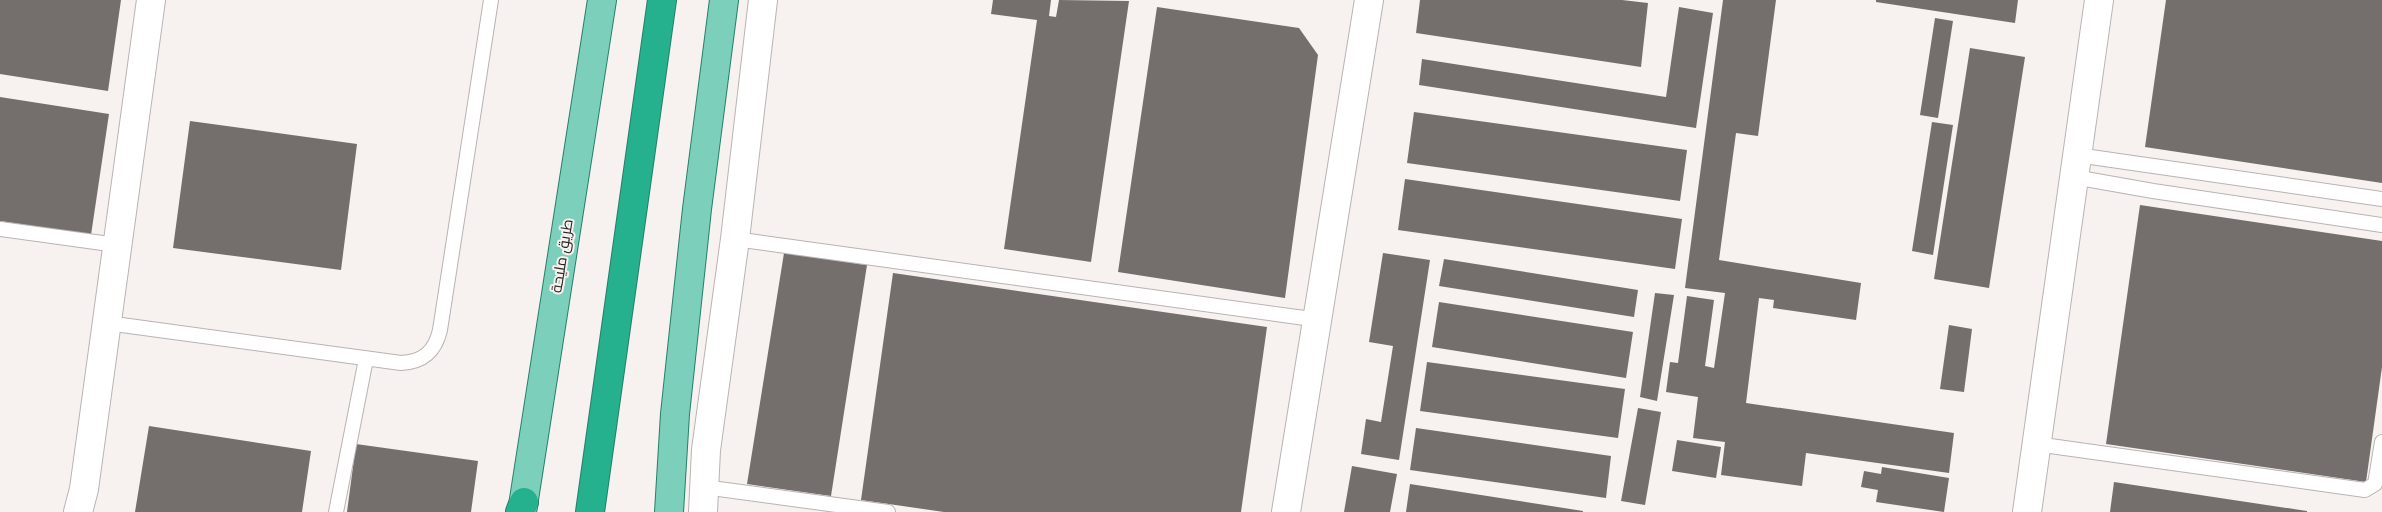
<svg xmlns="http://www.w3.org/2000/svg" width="2382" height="512" viewBox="0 0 2382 512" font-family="'Nunito Sans',Cairo,sans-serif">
	<rect width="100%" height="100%" fill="#f7f1ef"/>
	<path fill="#746f6d" d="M0,0H121L108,91L0,74Z
		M993,0H1051L1049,16L1056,17L1059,0L1129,1L1091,262L1004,249L1037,20L991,14Z
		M1420,0H1622L1648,3L1641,67L1416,33Z
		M1723,0H1776L1758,136L1736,133L1719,260L1861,283L1856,320L1773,308L1774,300L1759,298L1746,403L1954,433L1949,473L1806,453L1802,486L1721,475L1725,442L1693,438L1698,397L1666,392L1670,362L1678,363L1687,296L1714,300L1705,366L1714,368L1725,293L1685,288Z
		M1876,0H2018L2015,23L1876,2Z
		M2166,0H2382V183L2145,147Z
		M1157,7L1299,28L1318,55L1285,298L1118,272Z
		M1679,7L1713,13L1696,128L1419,85L1422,59L1666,97Z
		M1935,18L1953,21L1938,118L1920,115Z
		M1970,48L2025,57L1989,288L1934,279Z
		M0,97L109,114L91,235L0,221Z
		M1414,112L1687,150L1680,201L1407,163Z
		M190,121L357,144L341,270L173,248Z
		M1932,122L1953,125L1933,255L1912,251Z
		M1405,179L1682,219L1675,269L1398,230Z
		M2140,205L2382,241V367L2366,482L2106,444Z
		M784,253L867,265L831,496L747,484Z
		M1383,253L1430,260L1399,460L1361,454L1366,419L1381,422L1393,346L1369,342Z
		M1444,259L1638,290L1634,317L1439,286Z
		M893,273L1267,327L1241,512H944L861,500Z
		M1655,293L1674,295L1657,401L1640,397Z
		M1439,302L1633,332L1626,378L1432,347Z
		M1949,325L1972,329L1964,392L1940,389Z
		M1427,362L1625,389L1618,438L1420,411Z
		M1638,408L1661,412L1645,505L1621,501Z
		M149,426L311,451L302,512H135Z
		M1416,428L1611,456L1606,498L1410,470Z
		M1677,440L1721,447L1716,478L1672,471Z
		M356,444L478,461L471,512H347Z
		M1352,466L1397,474L1390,512H1344Z
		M1882,467L1949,478L1944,512L1876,502L1878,490L1861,487L1864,471L1881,474Z
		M2114,482L2307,511V512H2110Z
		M1410,484L1583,511V512H1406Z"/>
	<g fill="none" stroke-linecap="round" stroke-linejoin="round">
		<g stroke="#b9b3b2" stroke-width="16">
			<path id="service" d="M2077,155L2382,199
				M2074,177L2153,191L2382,225
				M0,229L117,245
				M735,239L1319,320
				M107,323L401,363C423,362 435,352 440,330L491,0
				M2036,444L2365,490L2375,484L2382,442
				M704,487L888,512
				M336,512L366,359"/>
		</g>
		<g stroke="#b9b3b2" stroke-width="30">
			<path id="minor" d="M1286,512L1369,0
				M2027,512L2099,0"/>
		</g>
		<g stroke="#b9b3b2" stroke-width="30">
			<path id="tertiary" d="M78,512L84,489L151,0
				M703,512L706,450L735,239L763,0"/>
		</g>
		<g stroke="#257f69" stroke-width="30">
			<path id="primary" d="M522,512L602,0
				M669,512L675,414L697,209L724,0"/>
		</g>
		<g stroke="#257f69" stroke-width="30">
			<path id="motorway" d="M520,512L524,502
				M590,512L662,0"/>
		</g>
		<use href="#service" stroke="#fff" stroke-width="14"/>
		<use href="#minor" stroke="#fff" stroke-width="28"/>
		<use href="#tertiary" stroke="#fff" stroke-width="28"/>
		<use href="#primary" stroke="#7cd0bb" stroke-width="28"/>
		<use href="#motorway" stroke="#25b08e" stroke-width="28"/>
	</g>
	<g text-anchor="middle" stroke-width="4" stroke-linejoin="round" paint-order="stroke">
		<g font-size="15" fill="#262423" stroke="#f7f1ef">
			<text transform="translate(562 256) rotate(-81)" y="5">طريق مليحة</text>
		</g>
	</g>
</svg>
